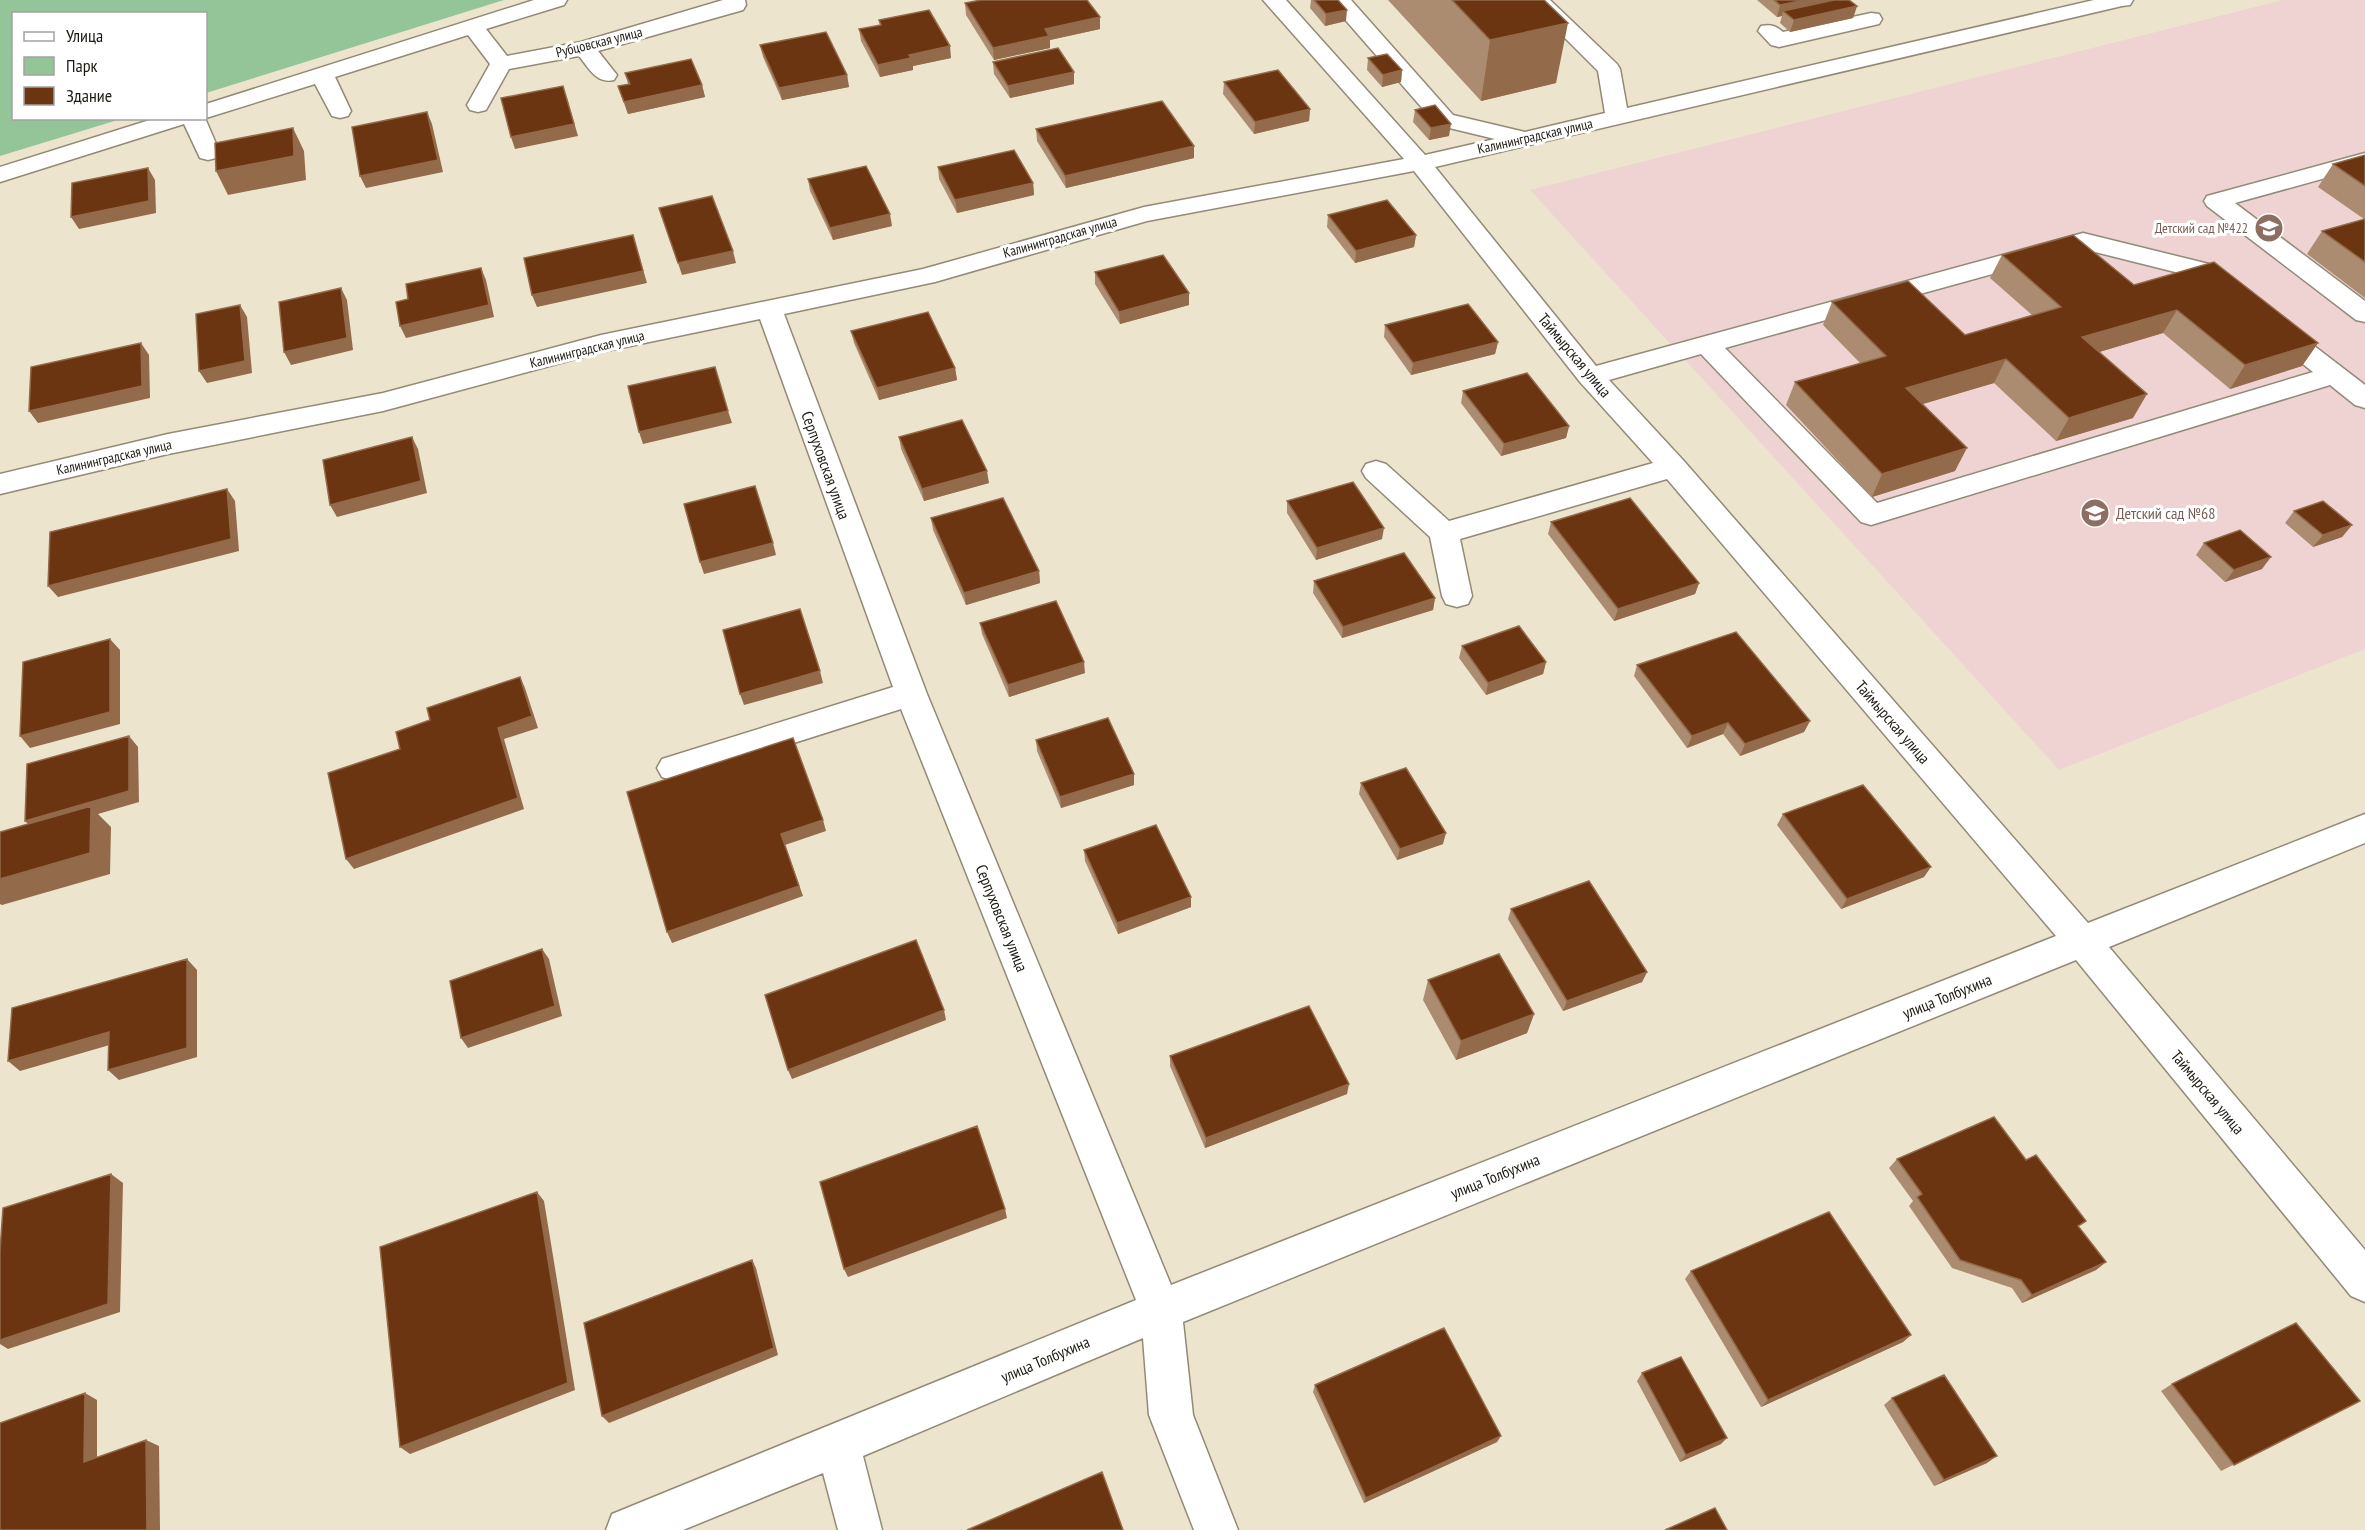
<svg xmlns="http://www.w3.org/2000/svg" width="2365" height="1530" viewBox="0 0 2365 1530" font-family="'PT Sans Narrow',sans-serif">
	<rect width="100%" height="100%" fill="#ede4ce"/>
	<path fill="#eed3d2" d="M2283,0H2365V649L2059,770L1530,190Z"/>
	<path fill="#93c598" d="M0,0H504L206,93V14H14V118L121,119L0,156Z"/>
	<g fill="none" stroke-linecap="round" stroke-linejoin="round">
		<g stroke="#928a76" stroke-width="3">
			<path id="minor" d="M534,0H567L564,5L486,29L507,56L581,42L723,0H745L746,5L743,10L598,51L617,75L614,80C596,84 589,68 579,56L509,69L486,110L478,112L470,110L467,105L490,64L468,35L335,77L351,111L348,116L340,118L332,116L315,84L206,118V104Z
				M1263,0H1286L1425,155L1495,139L1437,125L1328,0H1351L1453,115L1525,132L1605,113L1598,71L1527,0H1550L1617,64L1620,69L1627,108L2094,0H2133L2130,5L2122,6L1435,167L1596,366L2083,233L2209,264L2237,286L2241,292L2237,298L2228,300L2219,298L2191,276L2083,249L1725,348L1877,503L2313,372L2265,334L2261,328L2265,322L2274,320L2283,322L2365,385V408L2355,405L2330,385L1871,525L1861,522L1701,354L1609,380L1683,460L2088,923L2365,814V843L2109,947L2365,1250V1302L2351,1296L2076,960L1183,1322L1193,1415L1238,1530H1194L1149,1415L1143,1338L863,1456L882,1530H838L823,1473L683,1530H606L612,1514L1136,1300L901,709L674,781L662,777L657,768L662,759L893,687L760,319L601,352L383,411L168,454L0,494V474L168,434L383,393L601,335L923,269L1144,207L1404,159ZM1414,171L1580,382L1653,463L1449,521L1386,464L1376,461L1366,464L1362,471L1366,478L1430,537L1442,596L1446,604L1457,607L1468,604L1472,596L1460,539L1667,479L2056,936L1171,1285L927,694L784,314L935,282L1147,221Z
				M1871,13L1879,14L1882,19L1879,24L1779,47L1771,45L1758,31L1761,26C1771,24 1776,26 1783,32Z
				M156,118H205L220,153L216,158L208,160L200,158L184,124L0,182V167Z
				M2365,153V167L2235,203L2365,301V322L2356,320L2207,206L2204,201L2207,196Z"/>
		</g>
		<use href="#minor" fill="#fff" fill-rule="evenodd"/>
	</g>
	<path fill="#ac8c70" d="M1311,0H1338L1346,21L1325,26L1310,8Z
		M1388,0H1544L1556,83L1481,101Z
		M1757,0H1849L1857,6L1853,18L1790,32L1780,23L1782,16L1777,17Z
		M965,3L1100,29L1050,40V48L994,60L966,15Z
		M879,20L951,58L913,66V70L880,77L861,41L859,29L880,25Z
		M760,45L847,75L849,87L782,100L763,57Z
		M1368,58L1402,70L1401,82L1382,87L1367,70Z
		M993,62L1074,72V84L1010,98L994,74Z
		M625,73L702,85L705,97L628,114L618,86L628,84Z
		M1224,82L1310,109L1309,121L1254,134L1223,94Z
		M1415,110L1449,136L1429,140L1413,122Z
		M1036,129L1194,146V158L1066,188L1037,141Z
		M2365,155V298L2307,254L2322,231L2364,219L2318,187L2333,164Z
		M938,167L1033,183L1034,195L957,213L939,179Z
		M808,179L892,226L833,240L810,191Z
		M1328,215L1416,235L1414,247L1355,263L1327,227Z
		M2002,255L2134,285L2318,343L2302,366L2230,389L2163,333L2099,352L2133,418L2056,441L1994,383L1922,404L1955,471L1872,497L1786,405L1795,382L1860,363L1823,325L1832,302L1965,335L2032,315L1990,278Z
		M1095,272L1189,293V305L1120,324L1095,284Z
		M1385,325L1498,342L1495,354L1411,375L1384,337Z
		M851,331L955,368L957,380L879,400L854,343Z
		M1463,391L1569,426L1566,438L1501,456L1461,403Z
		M899,437L989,483L924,501L901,449Z
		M1287,501L1382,539L1316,560L1287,513Z
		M2294,511L2352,525L2342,537L2313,547L2285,523Z
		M931,518L1039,571L1040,583L966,605L933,530Z
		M1551,522L1699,583L1695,594L1614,621L1548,534Z
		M2204,543L2262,569L2225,582L2196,555Z
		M1314,581L1435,598L1433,610L1342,638L1313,593Z
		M980,623L1085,673L1009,697L982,634Z
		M1462,646L1546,662L1543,674L1486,695L1459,658Z
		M1637,665L1810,721L1804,732L1740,756L1723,734L1687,748L1634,676Z
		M1036,740L1134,785L1061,808L1037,751Z
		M1361,783L1443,844L1397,860L1359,794Z
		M1783,814L1924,877L1841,909L1777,825Z
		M1084,850L1191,897V907L1118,934L1085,861Z
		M1511,909L1647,972L1642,982L1563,1011L1508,919Z
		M1428,980L1534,1014L1527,1033L1456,1060L1423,1000Z
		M1170,1056L1347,1094L1205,1148L1170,1066Z
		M1897,1159L2079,1227L2106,1262L2096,1270L2022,1303L2012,1288L1952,1268L1909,1206L1913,1201L1889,1168Z
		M1691,1271L1911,1335L1903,1342L1761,1407L1685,1279Z
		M1642,1373L1721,1444L1680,1462L1637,1381Z
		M2172,1384L2360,1401L2221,1471L2161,1391Z
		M1315,1385L1497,1442L1364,1503L1313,1392Z
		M1892,1398L1987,1463L1934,1486L1884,1405Z"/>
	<path fill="#936a4a" d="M1805,0H1836L1783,11L1782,16L1777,17L1780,5Z
		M1857,6L1853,18L1790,32L1794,20Z
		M1347,10L1346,21L1325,26L1326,14Z
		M1100,17V29L1050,40V48L994,60L993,48L1045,29Z
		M1568,23L1556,83L1481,101L1490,40Z
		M950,46L951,58L913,66V70L880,77L878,65L909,55Z
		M1402,70L1401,82L1382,87L1383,75Z
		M1074,72V84L1010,98L1008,86Z
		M847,75L849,87L782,100L779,88Z
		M702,85L705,97L628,114L624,102Z
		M567,98L578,136L515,149L511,137Z
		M1310,109L1309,121L1254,134L1255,122Z
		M427,112L432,124L443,172L366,188L360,176Z
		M1451,124L1449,136L1429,140L1431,128Z
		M293,128L304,151L306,180L228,195L216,171Z
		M1194,146V158L1066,188L1065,176Z
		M148,168L155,180L156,213L79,229L71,217Z
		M1033,183L1034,195L957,213L955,200Z
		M890,214L892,226L833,240L830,228Z
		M633,235L647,283L537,307L532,295Z
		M1416,235L1414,247L1355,263L1356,251Z
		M733,251L736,263L682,275L678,263Z
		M481,268L486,280L494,317L406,338L400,326Z
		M341,288L347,300L353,350L291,365L284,352Z
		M1189,293V305L1120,324L1119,312Z
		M240,305L247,317L252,373L207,383L199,371Z
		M2177,310L2163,333L2069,361L2082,337Z
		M1498,342L1495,354L1411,375L1413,363Z
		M141,343L149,355L150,398L38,423L29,411Z
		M2318,343L2302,366L2230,389L2245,365Z
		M2006,359L1994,383L1896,412L1906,388Z
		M955,368L957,380L879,400L877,388Z
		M2147,394L2133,418L2056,441L2069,418Z
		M728,411L732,423L643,444L639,432Z
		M1569,426L1566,438L1501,456L1504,444Z
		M412,437L418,449L427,493L337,517L330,505Z
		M1967,448L1955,471L1872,497L1882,474Z
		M987,471L989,483L924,501L922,489Z
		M227,489L235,501L239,551L58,597L48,586Z
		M2352,525L2342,537L2313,547L2323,535Z
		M1384,528L1382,539L1316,560L1317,548Z
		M773,543L776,555L704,574L700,562Z
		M2271,557L2262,569L2225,582L2234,570Z
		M1039,571L1040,583L966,605L964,593Z
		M1699,583L1695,594L1614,621L1618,609Z
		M1435,598L1433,610L1342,638L1343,627Z
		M110,639L120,650V724L30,748L20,736Z
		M1084,662L1085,673L1009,697L1008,685Z
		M1546,662L1543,674L1486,695L1488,683Z
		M820,671L823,683L744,705L740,694Z
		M520,677L525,688L538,728L504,739L524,809L354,869L346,859L498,728Z
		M1810,721L1804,732L1740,756L1745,744Z
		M1728,723L1723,734L1687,748L1692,736Z
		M129,736L138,747L139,802L98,814L111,827L110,874L2,905L0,904V879L36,832L25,821Z
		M1134,774V785L1061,808L1060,797Z
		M823,820L826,831L785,845L803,896L672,943L667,932L781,834Z
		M1446,833L1443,844L1397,860L1400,849Z
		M1931,867L1924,877L1841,909L1847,899Z
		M1191,897V907L1118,934L1117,923Z
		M542,949L549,959L562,1016L468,1048L461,1038Z
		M187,959L197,970V1057L119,1080L108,1070Z
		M1647,972L1642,982L1563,1011L1567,1001Z
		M944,1010L946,1020L792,1079L788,1070Z
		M1534,1014L1527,1033L1456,1060L1461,1041Z
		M109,1032L120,1042L20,1071L8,1061Z
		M1349,1084L1347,1094L1205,1148L1206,1138Z
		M111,1174L123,1183L120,1312L8,1349L0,1344V1340Z
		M537,1192L544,1201L575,1390L410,1454L400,1447Z
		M1005,1209L1007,1218L848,1277L844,1269Z
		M752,1260L756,1268L778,1355L609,1423L602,1416Z
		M2106,1262L2096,1270L2022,1303L2032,1295Z
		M1911,1335L1903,1342L1761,1407L1768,1400Z
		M85,1393L97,1400V1468L84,1462Z
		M1501,1436L1497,1442L1364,1503L1366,1498Z
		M1727,1438L1721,1444L1680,1462L1686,1455Z
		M146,1440L159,1446L160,1530H147Z
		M1997,1456L1987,1463L1934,1486L1944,1480Z"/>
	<path fill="#6c3511" stroke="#936a4a" stroke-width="1.5" d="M981,0H1087L1100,17L1045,29L1049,36L993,48L965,3Z
		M1314,0H1338L1347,10L1326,14Z
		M1452,0H1544L1568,23L1490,40Z
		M1774,0H1805L1780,5Z
		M1834,0H1849L1857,6L1794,20L1783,11Z
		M929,10L950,46L909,55L911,58L878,65L859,29L881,25L879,20Z
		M826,32L847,75L779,88L760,45Z
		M1058,48L1074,72L1008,86L993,62Z
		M1387,54L1402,70L1383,75L1368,58Z
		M691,59L702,85L624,102L618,86L630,84L625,73Z
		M1278,70L1310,109L1255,122L1224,82Z
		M563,86L574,124L511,137L501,98Z
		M1162,101L1194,146L1065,176L1036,129Z
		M1435,105L1451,124L1431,128L1415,110Z
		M427,112L438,160L360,176L352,127Z
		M293,128L294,156L216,171L215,143Z
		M1014,150L1033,183L955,200L938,167Z
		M2365,155V186L2333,164Z
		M866,166L890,214L830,228L808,179Z
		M148,168L149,201L71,217L72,183Z
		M712,196L733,251L678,263L659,208Z
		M1387,200L1416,235L1356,251L1328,215Z
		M2365,219V262L2322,231Z
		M633,235L643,271L532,295L524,258Z
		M2073,235L2134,285L2214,262L2318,343L2245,365L2177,310L2082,337L2147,394L2069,418L2006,359L1906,388L1967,448L1882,474L1795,382L1886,356L1832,302L1908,281L1965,335L2061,307L2002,255Z
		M1163,255L1189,293L1119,312L1095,272Z
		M481,268L489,305L400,326L396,302L408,299L406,284Z
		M341,288L347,338L284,352L279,302Z
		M1468,304L1498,342L1413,363L1385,325Z
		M240,305L245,361L199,371L196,314Z
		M928,312L955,368L877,388L851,331Z
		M141,343L142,386L29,411L31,367Z
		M715,367L728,411L639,432L628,386Z
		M1527,373L1569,426L1504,444L1463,391Z
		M962,420L987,471L922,489L899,437Z
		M412,437L421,481L330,505L323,460Z
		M1353,482L1384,528L1317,548L1287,501Z
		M755,486L773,543L700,562L684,504Z
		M227,489L231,539L48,586L50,532Z
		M1003,498L1039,571L964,593L931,518Z
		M1630,498L1699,583L1618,609L1551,522Z
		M2323,501L2352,525L2323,535L2294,511Z
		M2240,530L2271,557L2234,570L2204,543Z
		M1404,553L1435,598L1343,627L1314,581Z
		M1056,601L1084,662L1008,685L980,623Z
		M800,609L820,671L740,694L723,630Z
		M1519,626L1546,662L1488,683L1462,646Z
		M1736,632L1810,721L1745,744L1728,723L1692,736L1637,665Z
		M110,639V712L20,736L23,662Z
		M520,677L532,716L498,728L518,798L346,859L328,773L400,749L396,732L430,720L427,708Z
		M1108,718L1134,774L1060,797L1036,740Z
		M129,736V791L25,821L27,764Z
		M793,738L823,820L781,834L799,886L667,932L627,792Z
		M1406,768L1446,833L1400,849L1361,783Z
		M1863,785L1931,867L1847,899L1783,814Z
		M91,806L90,853L0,879V832Z
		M1156,825L1191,897L1117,923L1084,850Z
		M1589,881L1647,972L1567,1001L1511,909Z
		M916,940L944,1010L788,1070L765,995Z
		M542,949L555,1006L461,1038L450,981Z
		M1499,954L1534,1014L1461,1041L1428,980Z
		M187,959V1048L108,1070L109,1032L8,1061L12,1008Z
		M1309,1006L1349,1084L1206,1138L1170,1056Z
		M1994,1117L2026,1160L2036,1155L2086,1221L2078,1226L2106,1262L2032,1295L2021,1280L1960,1260L1917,1197L1922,1194L1897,1159Z
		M977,1126L1005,1209L844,1269L820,1182Z
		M111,1174L108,1304L0,1340V1251L3,1208Z
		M537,1192L568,1383L400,1447L380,1247Z
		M1829,1212L1911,1335L1768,1400L1691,1271Z
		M752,1260L774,1348L602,1416L584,1323Z
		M2296,1323L2360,1401L2234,1465L2172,1384Z
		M1444,1328L1501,1436L1366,1498L1315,1385Z
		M1681,1357L1727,1438L1686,1455L1642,1373Z
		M1944,1375L1997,1456L1944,1480L1892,1398Z
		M85,1393L84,1462L146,1440L147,1530H0V1423Z
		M1102,1472L1123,1530H967Z
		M1715,1508L1727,1530H1665Z"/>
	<defs>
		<g id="school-disc" transform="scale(1.5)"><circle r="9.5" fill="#8d6e63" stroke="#fff"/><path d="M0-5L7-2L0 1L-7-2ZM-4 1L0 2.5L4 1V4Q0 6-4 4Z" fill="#fff"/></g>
	</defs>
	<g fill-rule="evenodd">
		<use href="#school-disc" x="2269" y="228"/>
		<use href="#school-disc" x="2095" y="513"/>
	</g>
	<g text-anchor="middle" stroke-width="6" stroke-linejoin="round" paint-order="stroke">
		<g font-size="14" fill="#1d1a12" stroke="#fff">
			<text transform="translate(599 42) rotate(-14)" y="5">Рубцовская улица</text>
			<text transform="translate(1535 136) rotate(-13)" y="5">Калининградская улица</text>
			<text transform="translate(1060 237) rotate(-16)" y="5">Калининградская улица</text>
			<text transform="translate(587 349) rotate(-14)" y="5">Калининградская улица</text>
			<text transform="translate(114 457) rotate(-13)" y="5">Калининградская улица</text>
		</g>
		<g font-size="14" fill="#785e54" stroke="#fff" text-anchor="end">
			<text x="2248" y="233">Детский сад №422</text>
		</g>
		<g font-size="16" fill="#1d1a12" stroke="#fff">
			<text transform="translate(1575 355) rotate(50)" y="6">Таймырская улица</text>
			<text transform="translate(826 465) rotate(70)" y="6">Серпуховская улица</text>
			<text transform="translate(1893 722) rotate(49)" y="6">Таймырская улица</text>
			<text transform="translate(1002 918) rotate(68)" y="6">Серпуховская улица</text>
			<text transform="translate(1947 996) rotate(-22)" y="6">улица Толбухина</text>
			<text transform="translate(2208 1092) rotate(50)" y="6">Таймырская улица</text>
			<text transform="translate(1495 1176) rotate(-22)" y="6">улица Толбухина</text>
			<text transform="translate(1045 1359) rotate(-23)" y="6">улица Толбухина</text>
		</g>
		<g font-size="16" fill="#785e54" stroke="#fff" text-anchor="start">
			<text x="2116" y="519">Детский сад №68</text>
		</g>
	</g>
	<rect x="12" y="12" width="195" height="108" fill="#ffffff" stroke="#a5a3a0" stroke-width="1.5"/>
	<rect x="24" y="32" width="30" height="9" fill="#ffffff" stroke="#a5a3a0" stroke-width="1.5"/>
	<text x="66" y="42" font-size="18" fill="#1d1a12">Улица</text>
	<rect x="24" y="57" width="30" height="18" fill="#93c598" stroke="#a5a3a0" stroke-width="1.5"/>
	<text x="66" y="72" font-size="18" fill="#1d1a12">Парк</text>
	<rect x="24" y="87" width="30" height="18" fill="#6c3511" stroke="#a5a3a0" stroke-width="1.5"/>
	<text x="66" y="102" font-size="18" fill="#1d1a12">Здание</text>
</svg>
